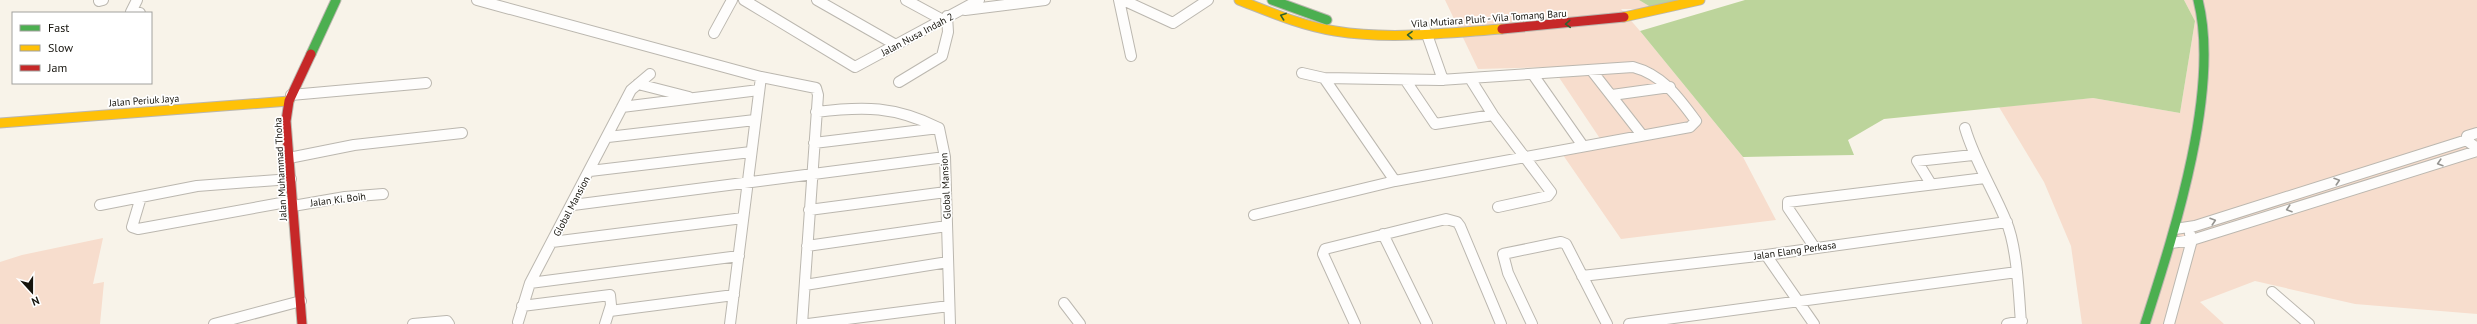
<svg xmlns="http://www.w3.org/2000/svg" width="2477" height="324" viewBox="0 0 2477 324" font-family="'PT Sans',sans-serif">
	<rect width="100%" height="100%" fill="#f8f3e9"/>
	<path fill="#f7ddcd" d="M1445,0H1639L1654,9H1621L1640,31L1743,157L1776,220L1621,239L1563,155L1605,146L1552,67L1478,69Z
		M2184,0H2477V314L2355,304L2255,281L2200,302L2224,324H2082L2071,246L2044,182L1999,107L2093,98L2180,113L2195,21Z
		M103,238L93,284L104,282L100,324H0V262L22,255Z"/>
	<path fill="#bcd49b" d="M1639,0H1680L1654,9Z
		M1745,0H2184L2195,21L2180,113L2093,98L1884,119L1848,140L1854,155L1743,157L1640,31Z"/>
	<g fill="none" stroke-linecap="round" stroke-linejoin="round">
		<g stroke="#bbb7af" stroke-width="12">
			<path id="street" d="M137,0L131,12L140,13
				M477,0L761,77L816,88L818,95L802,324
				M744,0L855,67L979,0
				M817,0L896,45
				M906,0L941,19
				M1119,0L1131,56
				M1123,0L1173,23L1208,0
				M99,1L103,0
				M965,10L1045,0
				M1424,26L1443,80
				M714,33L732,0
				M1633,67C1663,75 1678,97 1696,121L1690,127L1395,181L1324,78L1440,80Z
				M1592,71L1642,135
				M1302,73L1324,78
				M1534,76L1583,146
				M1471,80L1493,115L1551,192L1548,196L1498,207
				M1406,81L1435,124L1493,115
				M899,82L942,56L948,32L947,16
				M638,84L689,97
				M291,95L426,83
				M1612,95L1670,87
				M622,107L759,90
				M816,112C864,106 895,106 939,128L945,157L950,324
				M1965,128C1975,162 1993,189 2006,221C2017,246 2019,295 2021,324
				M2477,133L2467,136L2470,143L2477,148
				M608,137L755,120
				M814,143L939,128
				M289,158L354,145L462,133
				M590,171L751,152
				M1931,184L1917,161L1973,155
				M141,197L132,227L138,229L292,201
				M100,205L197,186L291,179
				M573,205L945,157
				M293,206L345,197L383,194
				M809,210L946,192
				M1254,215L1395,181
				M2175,229L2195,226L2467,140
				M1383,234L1427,324
				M552,242L743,218
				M2171,243L2192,240L2477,151
				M807,246L947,226
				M1815,248L1788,208V202L1985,178
				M1766,255L1814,324
				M1582,276L1766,255L2007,222
				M530,283L739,256
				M805,285L948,262
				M2272,292L2309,324
				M1064,303L1080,324
				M522,306L610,295L611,305L605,324
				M610,311L734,295
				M518,322L530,283L631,90L650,74
				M214,324L301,301
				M413,324L447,321L449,324
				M730,324L761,77
				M808,324L949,306
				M1355,324L1323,254L1325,249L1446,219L1457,222L1460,226L1501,324
				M1532,324L1508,273L1503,254L1561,242L1566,244L1607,324
				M1629,324L2017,272
				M2007,324L2022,321
				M2169,324L2192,240L2190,234"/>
		</g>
		<g stroke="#bbb7af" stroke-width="11">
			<path id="fast" d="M1272,0L1327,20
				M311,54L336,0
				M2145,324C2173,236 2221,90 2198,0"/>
		</g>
		<g stroke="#bbb7af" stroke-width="11">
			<path id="slow" d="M1239,0C1270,12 1302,26 1335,31C1390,40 1446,33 1502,29
				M1624,17L1700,0
				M0,123L289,101"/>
		</g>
		<g stroke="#bbb7af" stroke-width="11">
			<path id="jam" d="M1502,29L1624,17
				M302,324L286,121L289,101L311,54"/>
		</g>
		<use href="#street" stroke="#fefdfc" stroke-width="10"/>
		<use href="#fast" stroke="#4caf50" stroke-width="9"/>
		<use href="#slow" stroke="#ffc107" stroke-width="9"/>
		<use href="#jam" stroke="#c62828" stroke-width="9"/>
	</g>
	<defs><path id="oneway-chevron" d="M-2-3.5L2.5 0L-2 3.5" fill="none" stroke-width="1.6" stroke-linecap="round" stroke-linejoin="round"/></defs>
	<g stroke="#30612e">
		<use href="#oneway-chevron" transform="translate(1283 16) rotate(-160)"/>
		<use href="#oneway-chevron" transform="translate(1568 24) rotate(176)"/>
		<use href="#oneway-chevron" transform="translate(1410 35) rotate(-179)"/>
	</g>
	<g stroke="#959490">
		<use href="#oneway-chevron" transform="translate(2440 163) rotate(163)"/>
		<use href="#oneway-chevron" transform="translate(2337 181) rotate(-18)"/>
		<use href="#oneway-chevron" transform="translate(2289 209) rotate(162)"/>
		<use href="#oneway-chevron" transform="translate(2213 221) rotate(-18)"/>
	</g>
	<g text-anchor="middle" stroke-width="3.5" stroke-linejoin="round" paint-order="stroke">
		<g font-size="10" fill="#15130c" stroke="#fff">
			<text transform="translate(1489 18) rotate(-4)" y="4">Vila Mutiara Pluit - Vila Tomang Baru</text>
			<text transform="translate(917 34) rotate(-28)" y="4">Jalan Nusa Indah 2</text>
			<text transform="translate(144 100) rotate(-4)" y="4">Jalan Periuk Jaya</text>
			<text transform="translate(280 169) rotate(-93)" y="4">Jalan Muhammad Thoha</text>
			<text transform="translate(945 186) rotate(-93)" y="4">Global Mansion</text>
			<text transform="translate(338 199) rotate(-7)" y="4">Jalan Ki. Boih</text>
			<text transform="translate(571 206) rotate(-62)" y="4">Global Mansion</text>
			<text transform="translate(1795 250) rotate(-8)" y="4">Jalan Elang Perkasa</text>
		</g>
	</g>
	<rect x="12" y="12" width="140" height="72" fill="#ffffff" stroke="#a1a19e"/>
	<rect x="20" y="25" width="20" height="6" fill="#4caf50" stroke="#a1a19e"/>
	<text x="48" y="32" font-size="12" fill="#15130c">Fast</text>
	<rect x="20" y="45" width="20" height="6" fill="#ffc107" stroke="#a1a19e"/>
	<text x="48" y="52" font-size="12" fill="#15130c">Slow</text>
	<rect x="20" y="65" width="20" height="6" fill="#c62828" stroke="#a1a19e"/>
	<text x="48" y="72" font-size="12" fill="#15130c">Jam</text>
	<g transform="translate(32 292) rotate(159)" stroke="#ffffff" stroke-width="3" paint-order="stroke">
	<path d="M0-3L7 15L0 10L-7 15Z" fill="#15130c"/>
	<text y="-6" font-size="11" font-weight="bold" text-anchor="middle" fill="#15130c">N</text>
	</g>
</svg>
